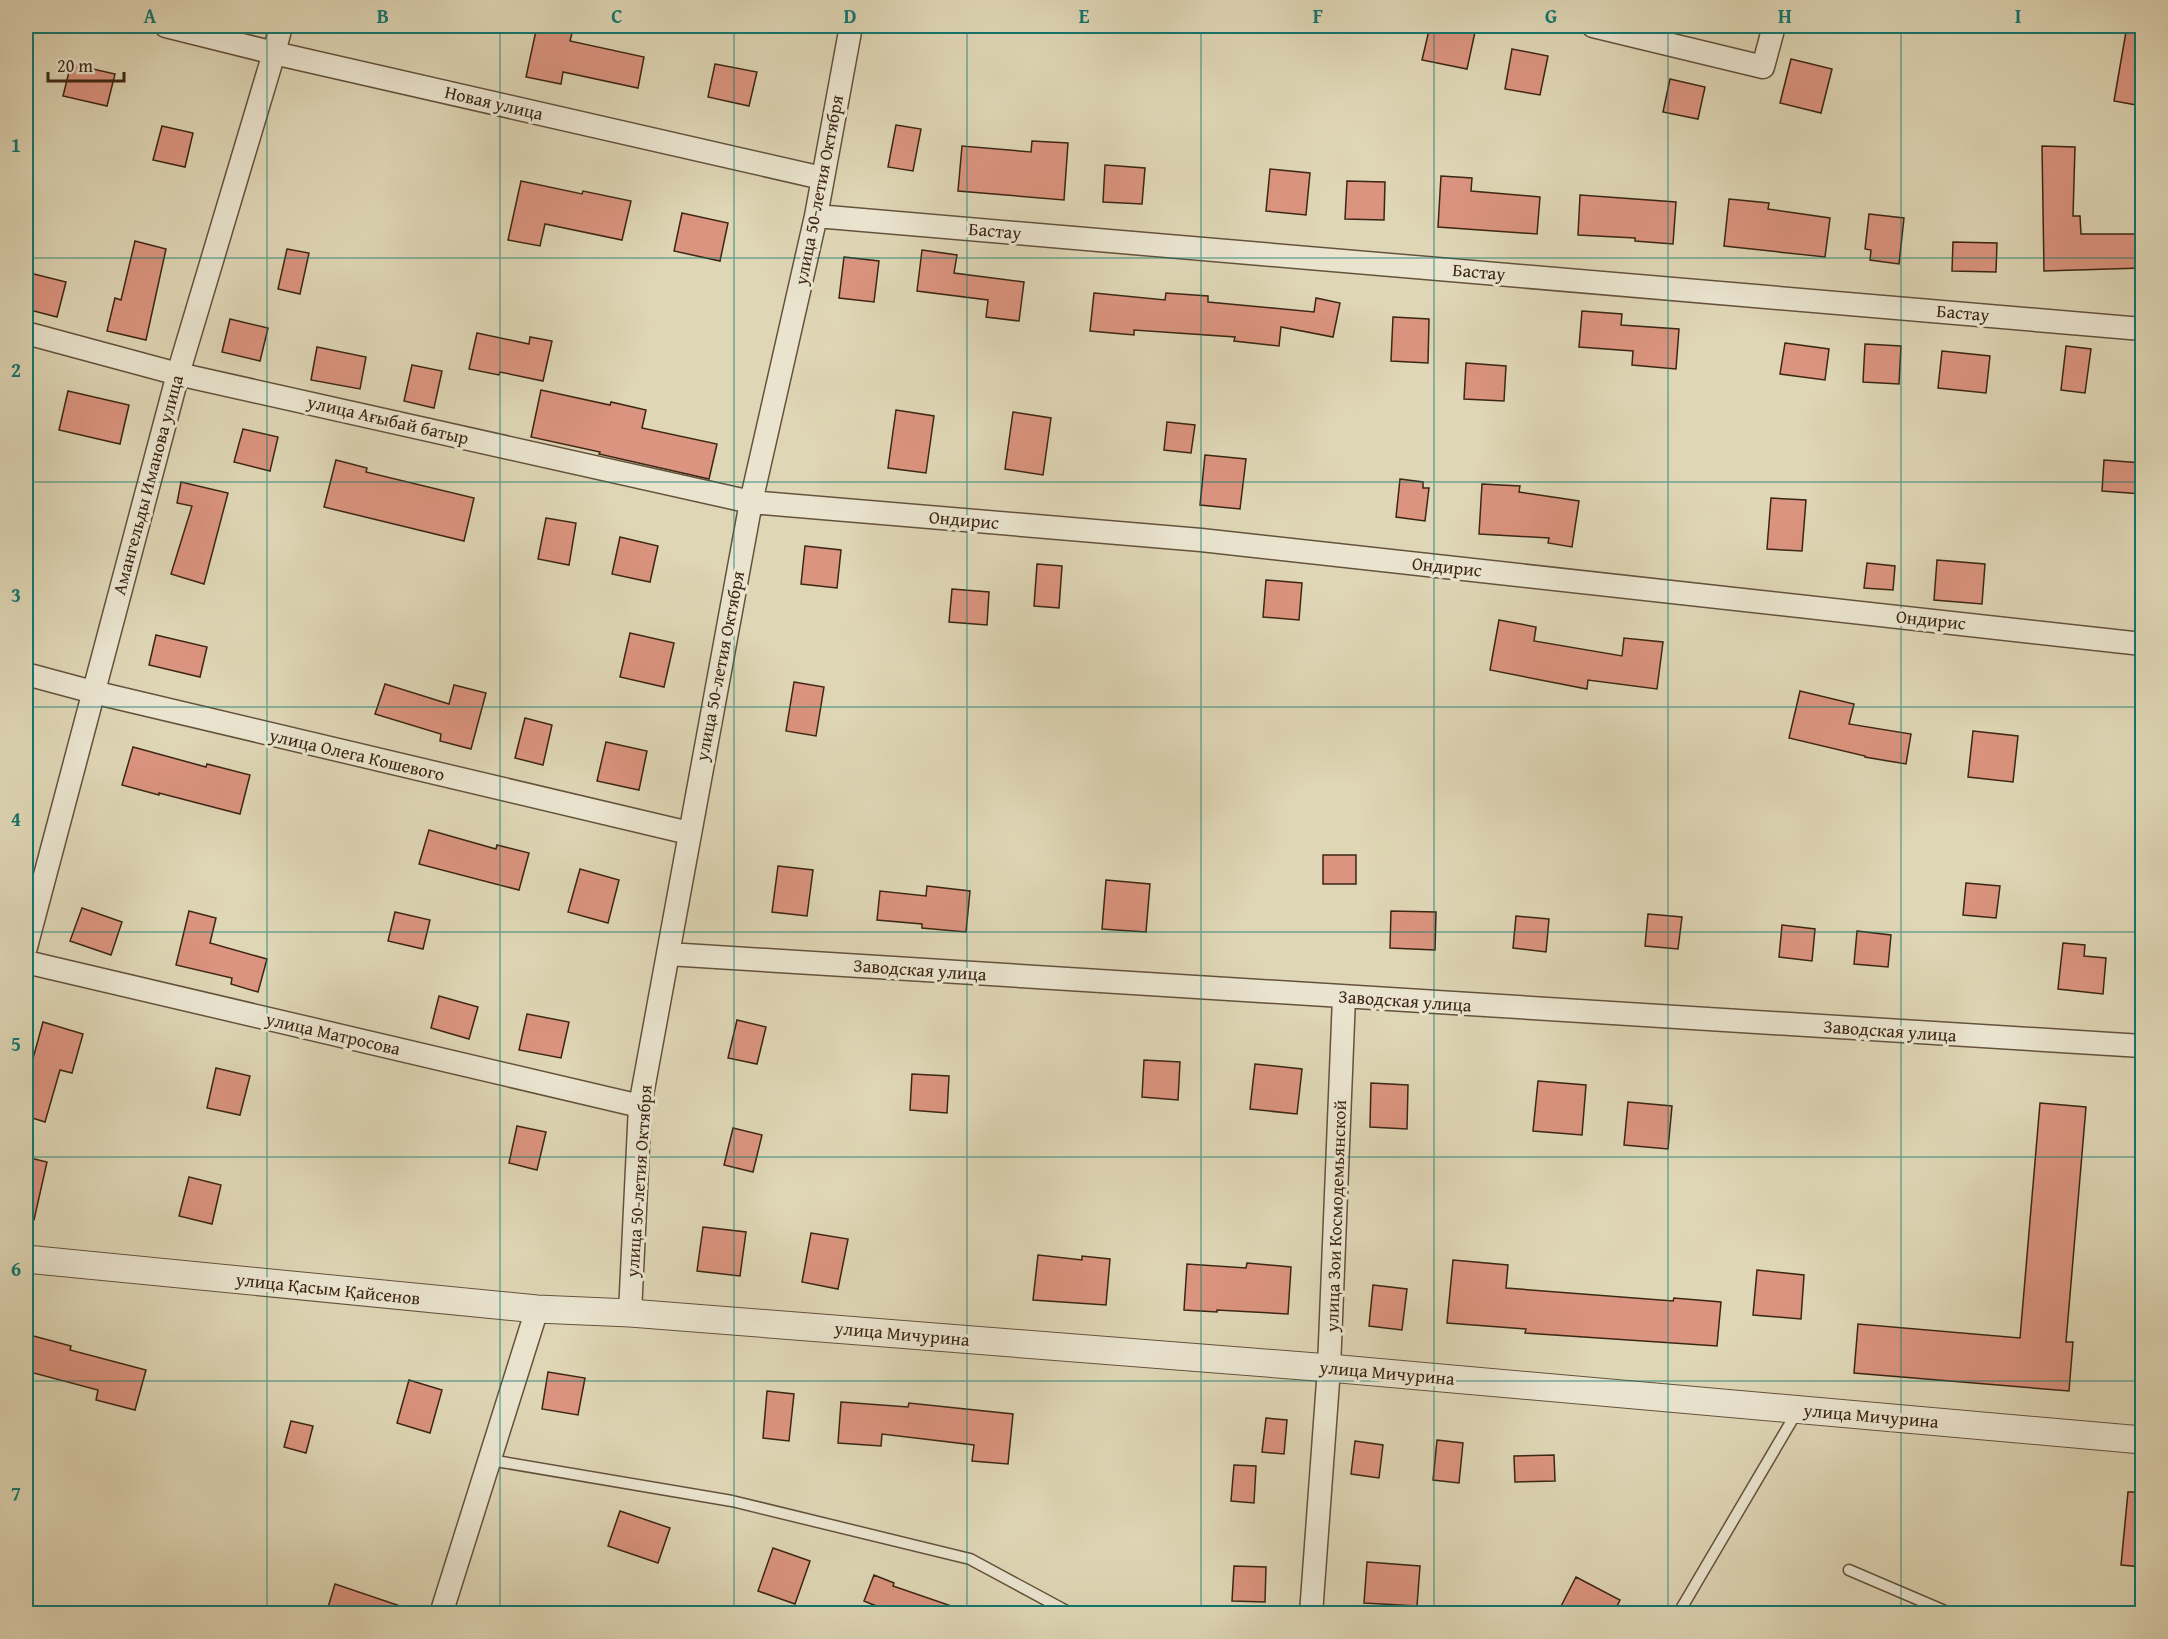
<svg xmlns="http://www.w3.org/2000/svg" width="2168" height="1639" viewBox="0 0 2168 1639" font-family="'Gentium Book Plus',serif">
	<rect width="100%" height="100%" fill="#dfd6b5"/>
	<filter id="stains"><feTurbulence type="fractalNoise" baseFrequency=".00333" numOctaves="4"/><feColorMatrix values="0 0 0 0 .2 0 0 0 0 .09 0 0 0 0 .02 0 0 0 .5 -.17"/></filter>
	<radialGradient id="worn" r=".72"><stop offset=".6" stop-color="#630" stop-opacity="0"/><stop offset="1" stop-color="#630" stop-opacity=".3"/></radialGradient>
	<path fill="#db947f" stroke="#3c2614" stroke-width="1.5" d="M537,26H556L573,29L570,41L644,57L638,88L563,72L561,84L526,77Z
		M1430,26H1444L1475,32L1467,69L1422,60Z
		M2127,26H2142V106L2114,101Z
		M1512,49L1548,56L1540,95L1505,89Z
		M1791,59L1832,69L1821,113L1780,103Z
		M71,64L115,74L107,106L63,96Z
		M715,64L757,72L749,106L708,97Z
		M1670,79L1705,87L1698,119L1663,112Z
		M896,125L921,129L913,171L888,167Z
		M162,126L193,133L185,167L153,160Z
		M1032,141L1068,143L1064,200L958,191L962,146L1031,152Z
		M2042,146L2075,147L2073,216H2080L2081,234H2142V268L2044,271Z
		M1105,165L1145,168L1142,204L1103,202Z
		M1270,169L1310,173L1306,215L1266,211Z
		M1441,176L1472,178L1471,191L1540,197L1537,234L1438,227Z
		M521,181L582,194L583,191L631,201L622,240L545,224L540,246L508,240Z
		M1347,181L1385,182L1384,220L1345,219Z
		M1580,195L1676,202L1673,244L1635,241V238L1578,235Z
		M1729,199L1769,203L1768,209L1830,218L1825,257L1724,246Z
		M682,213L728,223L720,261L674,251Z
		M1869,214L1904,218L1899,264L1870,260L1871,250L1865,249Z
		M135,241L166,249L146,340L107,331L115,298L121,300Z
		M1953,242L1997,243L1996,272L1952,271Z
		M287,249L309,253L300,294L278,289Z
		M922,250L957,255L954,273L1024,282L1019,321L986,317L988,300L917,291Z
		M844,257L879,261L874,302L839,298Z
		M26,272L66,282L57,317L26,309Z
		M1094,293L1165,300L1166,293L1208,296V302L1314,312L1316,298L1340,303L1333,337L1281,327L1279,346L1234,341L1235,337L1134,330V335L1090,331Z
		M1582,311L1622,314L1621,325L1679,329L1676,369L1632,365L1633,351L1579,347Z
		M1393,317L1429,319L1428,363L1391,361Z
		M230,319L268,328L260,361L222,352Z
		M477,333L529,344L530,337L552,341L543,381L500,372L499,375L469,369Z
		M1785,343L1829,349L1825,380L1780,374Z
		M1865,344L1901,346L1899,384L1863,382Z
		M2066,346L2091,349L2085,393L2061,390Z
		M317,347L366,357L360,389L311,380Z
		M1942,351L1990,356L1986,393L1938,388Z
		M1466,363L1506,366L1504,401L1464,399Z
		M412,365L442,371L434,408L404,401Z
		M541,390L610,405L611,402L646,410L642,428L717,444L709,479L599,454L600,452L531,437Z
		M68,391L129,405L120,444L59,430Z
		M896,410L934,416L926,473L888,468Z
		M1013,412L1051,418L1043,475L1005,469Z
		M1167,422L1195,425L1191,453L1164,450Z
		M243,429L278,437L270,471L234,462Z
		M1205,455L1246,459L1240,509L1200,505Z
		M336,460L367,468L366,472L474,498L464,541L324,507Z
		M2104,460L2142,463V494L2102,491Z
		M1400,479L1423,482V488H1429L1425,521L1396,517Z
		M181,482L228,493L204,584L171,574L192,506L177,503Z
		M1482,484L1520,486L1519,492L1579,501L1572,547L1548,543L1549,538L1479,534Z
		M1771,498L1806,500L1802,551L1767,549Z
		M546,518L576,523L569,565L538,559Z
		M620,537L658,546L650,582L612,574Z
		M805,546L841,550L837,588L801,584Z
		M1937,560L1985,564L1982,604L1934,600Z
		M1867,563L1895,566L1893,590L1864,588Z
		M1037,564L1062,566L1059,608L1034,606Z
		M1266,580L1302,583L1299,620L1263,617Z
		M952,589L989,592L987,625L949,622Z
		M1499,620L1536,627L1534,641L1622,656L1624,638L1663,642L1657,689L1588,680L1587,689L1490,670Z
		M630,633L674,643L664,687L620,677Z
		M156,635L207,647L200,677L149,665Z
		M794,682L824,687L816,736L786,731Z
		M385,684L449,704L454,685L486,693L471,749L440,741L441,734L375,714Z
		M1800,691L1854,704L1849,724L1911,734L1906,764L1865,757V756L1789,738Z
		M525,718L552,725L543,765L515,758Z
		M1973,731L2018,736L2013,782L1968,777Z
		M606,742L647,751L639,790L597,781Z
		M133,747L206,767L207,764L250,775L240,814L159,793V795L122,785Z
		M429,830L496,849L497,845L529,853L519,890L419,864Z
		M1323,855H1356V884H1323Z
		M778,866L813,870L807,916L772,912Z
		M580,869L619,880L608,923L568,912Z
		M1106,880L1150,884L1146,932L1102,929Z
		M1966,883L2000,886L1996,918L1963,915Z
		M927,886L970,891L966,932L922,928V924L877,920L880,891L926,896Z
		M82,908L122,922L111,955L70,941Z
		M189,911L216,918L210,943L267,959L258,992L231,984L232,978L176,965Z
		M1391,911L1436,912L1435,950L1390,948Z
		M395,912L430,920L423,949L388,941Z
		M1648,914L1682,917L1678,949L1645,946Z
		M1516,916L1549,919L1546,952L1513,948Z
		M1782,925L1815,929L1812,961L1779,957Z
		M1857,931L1891,935L1888,967L1854,964Z
		M2063,943L2085,945L2084,956L2106,958L2103,994L2058,989Z
		M439,996L478,1007L469,1039L431,1028Z
		M527,1014L569,1022L561,1058L519,1050Z
		M737,1020L766,1027L757,1064L728,1058Z
		M43,1022L83,1034L72,1073L60,1070L45,1122L26,1116V1084Z
		M1144,1060L1180,1062L1178,1100L1142,1097Z
		M1255,1064L1302,1069L1297,1114L1250,1109Z
		M216,1068L250,1076L240,1115L207,1108Z
		M912,1074L949,1076L947,1113L910,1110Z
		M1538,1081L1586,1085L1582,1135L1533,1131Z
		M1371,1083L1408,1085L1407,1129L1370,1127Z
		M1628,1102L1672,1106L1668,1149L1624,1145Z
		M2040,1103L2086,1107L2066,1342H2073L2069,1391L1854,1373L1858,1324L2020,1338Z
		M517,1126L546,1132L537,1170L509,1163Z
		M733,1128L762,1135L753,1172L724,1165Z
		M26,1157L47,1162L34,1220L26,1219Z
		M189,1177L221,1185L212,1224L179,1216Z
		M703,1227L746,1232L740,1276L697,1271Z
		M811,1233L848,1239L838,1289L802,1282Z
		M1038,1255L1082,1260V1256L1110,1259L1106,1305L1033,1300Z
		M1453,1260L1508,1265L1506,1288L1673,1301L1674,1298L1721,1302L1717,1346L1525,1333L1526,1329L1447,1323Z
		M1247,1263L1291,1267L1288,1314L1217,1310V1312L1184,1310L1187,1264L1246,1268Z
		M1757,1270L1804,1275L1801,1319L1753,1315Z
		M1373,1285L1407,1289L1402,1330L1369,1326Z
		M26,1334L71,1346L70,1350L146,1370L135,1410L96,1400L98,1390L26,1371Z
		M548,1372L585,1378L578,1415L542,1409Z
		M409,1380L442,1390L430,1433L397,1423Z
		M767,1391L794,1394L789,1441L763,1438Z
		M841,1402L908,1407L909,1403L1013,1414L1008,1464L972,1461L974,1445L882,1434L881,1446L838,1443Z
		M1266,1418L1287,1420L1284,1454L1262,1452Z
		M291,1421L313,1426L306,1453L284,1447Z
		M1437,1440L1463,1443L1459,1483L1433,1480Z
		M1355,1441L1383,1445L1379,1478L1351,1474Z
		M1554,1455L1555,1481L1515,1482L1514,1456Z
		M1234,1465L1256,1466L1254,1503L1231,1501Z
		M2128,1492H2142V1567L2121,1565Z
		M620,1511L670,1528L658,1563L608,1546Z
		M773,1548L810,1561L795,1604L758,1591Z
		M1367,1562L1420,1566L1417,1606L1364,1603Z
		M1234,1566L1266,1567L1265,1602L1232,1601Z
		M874,1575L894,1583L893,1586L963,1610V1614H896L864,1601Z
		M1576,1577L1620,1600L1613,1614H1557Z
		M335,1584L412,1610V1614H326Z"/>
	<g fill="none" stroke-linecap="round" stroke-linejoin="round">
		<g stroke="#65523c" stroke-width="13">
			<path id="service" d="M490,1460L732,1501L970,1559L1072,1614
				M1849,1570L1952,1614
				M1678,1614L1798,1410"/>
		</g>
		<g stroke="#65523c" stroke-width="25">
			<path id="minor" d="M166,26L274,53L822,178
				M1593,26L1763,67L1774,26
				M816,216L2142,329
				M26,333L178,374L751,502L1201,540L2142,644
				M26,674L93,692L689,833
				M26,947L178,374L274,53L281,26
				M668,954L2142,1046
				M26,962L640,1106
				M630,1313L640,1106L751,502L816,216L851,26
				M441,1614L537,1309
				M1311,1614L1329,1368L1344,997"/>
		</g>
		<g stroke="#65523c" stroke-width="29">
			<path id="tertiary" d="M26,1259L537,1309L630,1313L1329,1368L2142,1440"/>
		</g>
		<use href="#service" stroke="#eae4cf" stroke-width="10"/>
		<use href="#minor" stroke="#eae4cf" stroke-width="22"/>
		<use href="#tertiary" stroke="#eae4cf" stroke-width="27"/>
	</g>
	<path fill="none" stroke="#0f766e" stroke-width="1.5" stroke-opacity="0.55" d="M267,26V1614M500,26V1614M734,26V1614M967,26V1614M1201,26V1614M1434,26V1614M1668,26V1614M1901,26V1614M26,258H2142M26,482H2142M26,707H2142M26,932H2142M26,1157H2142M26,1381H2142"/>
	<g text-anchor="middle" stroke-width="6" stroke-linejoin="round" paint-order="stroke">
		<g font-size="18" fill="#3c2614" stroke="#eae4cf">
			<text transform="translate(494 103) rotate(13)" y="6">Новая улица</text>
			<text transform="translate(819 190) rotate(-79)" y="6">улица 50-летия Октября</text>
			<text transform="translate(995 231) rotate(5)" y="6">Бастау</text>
			<text transform="translate(1479 272) rotate(5)" y="6">Бастау</text>
			<text transform="translate(1963 313) rotate(5)" y="6">Бастау</text>
			<text transform="translate(388 420) rotate(13)" y="6">улица Ағыбай батыр</text>
			<text transform="translate(148 485) rotate(-75)" y="6">Амангельды Иманова улица</text>
			<text transform="translate(964 520) rotate(5)" y="6">Ондирис</text>
			<text transform="translate(1447 567) rotate(6)" y="6">Ондирис</text>
			<text transform="translate(1931 620) rotate(6)" y="6">Ондирис</text>
			<text transform="translate(720 666) rotate(-79)" y="6">улица 50-летия Октября</text>
			<text transform="translate(357 755) rotate(13)" y="6">улица Олега Кошевого</text>
			<text transform="translate(920 970) rotate(4)" y="6">Заводская улица</text>
			<text transform="translate(1405 1001) rotate(4)" y="6">Заводская улица</text>
			<text transform="translate(1890 1031) rotate(4)" y="6">Заводская улица</text>
			<text transform="translate(333 1034) rotate(13)" y="6">улица Матросова</text>
			<text transform="translate(639 1181) rotate(-86)" y="6">улица 50-летия Октября</text>
			<text transform="translate(1336 1216) rotate(-88)" y="6">улица Зои Космодемьянской</text>
			<text transform="translate(328 1289) rotate(6)" y="6">улица Қасым Қайсенов</text>
			<text transform="translate(902 1334) rotate(5)" y="6">улица Мичурина</text>
			<text transform="translate(1387 1373) rotate(5)" y="6">улица Мичурина</text>
			<text transform="translate(1871 1416) rotate(5)" y="6">улица Мичурина</text>
		</g>
	</g>
	<rect width="2168" height="1639" fill="none" stroke="#dfd6b5" stroke-width="66"/>
	<path d="M48 72v9h76v-9" fill="none" stroke="#3c2614" stroke-width="3"/>
	<text x="57" y="72" font-size="18" fill="#3c2614" stroke="#eae4cf" stroke-width="4.5" paint-order="stroke">20 m</text>
	<rect x="33" y="33" width="2102" height="1573" fill="none" stroke="#0f766e" stroke-width="2"/>
	<g font-size="20" text-anchor="middle" font-weight="bold" fill="#0f766e">
		<text x="150" y="23">A</text>
		<text x="383" y="23">B</text>
		<text x="617" y="23">C</text>
		<text x="850" y="23">D</text>
		<text x="1084" y="23">E</text>
		<text x="1318" y="23">F</text>
		<text x="1551" y="23">G</text>
		<text x="1785" y="23">H</text>
		<text x="2018" y="23">I</text>
		<text x="16" y="152">1</text>
		<text x="16" y="377">2</text>
		<text x="16" y="602">3</text>
		<text x="16" y="826">4</text>
		<text x="16" y="1051">5</text>
		<text x="16" y="1276">6</text>
		<text x="16" y="1500">7</text>
	</g>
	<rect width="100%" height="100%" filter="url(#stains)"/>
	<rect width="100%" height="100%" fill="url(#worn)"/>
</svg>
